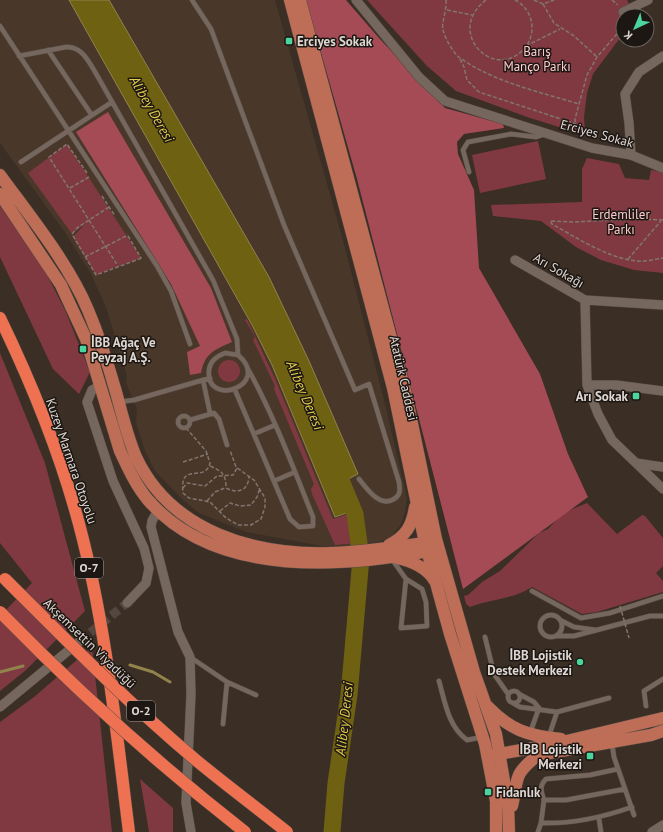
<svg xmlns="http://www.w3.org/2000/svg" width="663" height="832" viewBox="0 0 663 832" font-family="'PT Sans',sans-serif">
	<rect width="100%" height="100%" fill="#3a2e25"/>
	<path fill="#49372a" d="M0,0H275L344,244L385,404L407,498L405,512L401,524L390,538L379,542L339,547L322,546L246,532L199,513L184,501L155,471L145,451L136,423L137,410L126,383L127,376L106,307L91,274L64,231L0,143Z"/>
	<path fill="#813941" d="M367,0H627L635,16H623V34L593,74L587,93L584,117L585,135L530,118L456,91L427,66Z
		M538,141L546,179L480,193L472,155Z
		M67,144L141,258L119,266L111,254L118,266L96,275L73,237L86,223L72,234L28,173Z
		M587,158L619,164L625,178L649,180L651,170L663,172V273L634,270L601,260L576,247L541,221L493,216L491,205L582,202V169Z
		M0,206L43,267L65,310L90,372L79,394L53,369L0,257Z
		M247,319L276,381L333,519L351,513L358,543L335,545L312,494L311,489L314,484L274,389L275,386L253,340L255,337L245,320Z
		M0,353L45,463L85,611L26,670L0,691V616L32,583L0,543Z
		M218 371a11 11 0 1 1 22 0a11 11 0 1 1-22 0Z
		M587,503L617,534L642,515L645,516L663,538V566L656,573L663,581V592L597,612L582,614L532,587C514,599 490,599 470,607L466,604L464,596L468,595L482,582L500,571L539,533L548,529L563,513Z
		M92,647L112,832H0V722L34,697Z
		M140,779L173,808V832H149Z"/>
	<path fill="#a44b55" d="M306,0H346L379,38L445,108L503,124L504,128L464,134L457,142L458,154L474,190L479,268L540,374L568,454L588,497L463,589L357,179Z
		M108,112L211,288L232,342C214,350 205,353 201,373L190,375L187,352L200,346L171,284L76,132Z"/>
	<path fill="#6e6112" stroke="#90844b" d="M69,0H109L269,277L309,361L358,474L340,483L352,511L335,517L272,365L252,325Z"/>
	<g fill="none" stroke-linecap="round" stroke-linejoin="round">
		<path stroke="#90844b" stroke-width="3" d="M130,665L153,672L170,682
			M0,672L23,666"/>
		<path stroke="#6e6112" stroke-width="17" d="M332,832L336,783L349,695L361,558L355,514L333,461"/>
		<path stroke="#53473f" stroke-width="9" stroke-dasharray="9 4.5" stroke-linecap="butt" d="M80,641L127,603"/>
		<g stroke="#564c45" stroke-width="5.5">
			<path id="lane" d="M192,0L211,29L284,225L355,390L369,384L399,482C400,489 401,495 394,499C380,508 367,489 359,479
				M0,26L157,266L171,291L190,344
				M48,50L91,114
				M19,56L66,47C83,46 90,64 98,77L213,280L237,339L238,355C273,385 205,409 209,370C210,361 217,356 225,353L238,355
				M21,162L112,102
				M469,172L463,150L468,142L511,134L536,137L545,134
				M203,380L210,413
				M235,390L290,519L299,527L313,526V517C293,467 274,416 248,369
				M119,402L134,400L210,378
				M178 422a6 6 0 1 1 12 0a6 6 0 1 1-12 0Z
				M190,420L214,413L219,419L227,445
				M254,434L275,425
				M274,481L295,472
				M391,558L406,579L422,589L426,602L427,626L401,628L406,579
				M532,591L581,618L610,613L663,596
				M540 626a11 11 0 1 1 22 0a11 11 0 1 1-22 0Z
				M560,620L574,627L596,630
				M556,636H574L650,616H663
				M485,637L494,674L508,694
				M190,657L227,682L256,695
				M439,681C445,702 448,726 467,740L483,737
				M508 697a6 6 0 1 1 12 0a6 6 0 1 1-12 0Z
				M519,694L534,702L539,708
				M513,703L520,707L557,712L609,698
				M646,706L644,691L663,679
				M223,724L227,682
				M530,733L539,708
				M549,736L557,712
				M612,744L614,757L634,815
				M625,789L566,800H544L541,823C573,824 601,818 632,807
				M544,800C541,791 539,786 546,779L590,775L618,769
				M599,819L601,832
				M538,832L541,823"/>
		</g>
		<g stroke="#564c45" stroke-width="10">
			<path id="street" d="M356,0L419,77L445,101L592,148L631,155L663,168
				M623,12L648,0
				M631,155L629,123L625,94L639,72L663,56
				M515,260L585,300L663,305
				M585,300L587,385L598,414L612,440L663,489
				M587,385H616L663,391
				M100,386L92,390L87,402L113,481L144,548L149,568L146,583L127,603
				M636,463L663,467
				M158,510L152,521L151,527L178,632L190,657L191,694L186,803L191,832
				M0,707L80,641
				M652,832L663,825"/>
		</g>
		<g stroke="#564c45" stroke-width="13">
			<path id="primary" d="M290,0L393,388L425,543L450,634L485,744L496,801V832
				M300,0L405,390L436,539L474,672L496,734L508,804L509,832
				M0,175C29,215 69,264 88,310C99,336 108,364 116,392C122,414 127,436 136,457C171,532 255,556 332,553C363,552 394,547 425,543
				M0,194L61,285L86,339L120,451C128,468 136,486 148,500C215,577 338,568 428,551
				M389,545C406,536 412,526 415,507
				M397,558C411,561 427,568 435,581
				M487,706C510,730 528,736 561,739
				M544,754L651,735L663,731
				M493,755L550,745L663,718
				M512,806C519,777 512,776 538,755"/>
		</g>
		<g stroke="#564c45" stroke-width="13">
			<path id="highway" d="M0,318C32,384 60,453 79,524C106,625 116,729 129,832"/>
		</g>
		<path stroke="#81766f" stroke-width="1.5" stroke-dasharray="4 2" stroke-linecap="butt" d="M446,0C447,10 441,24 443,30C445,38 453,53 460,58C494,82 540,92 579,104
			M486,0C445,31 492,81 523,50C529,44 532,36 532,27C532,16 525,5 515,0
			M534,0L543,4L554,0
			M612,0L618,5
			M543,4L554,23L574,36L597,57
			M447,10L472,15
			M526,46L560,29
			M460,59L464,67L467,80L479,92L576,124
			M577,134L575,119L587,75L597,57L622,28V21
			M87,173L67,144L49,157L118,266
			M70,188L89,177
			M102,196L115,216
			M109,207L77,228L72,234L96,275L142,258
			M663,220L637,219L573,222L550,221L552,224C577,238 609,259 638,261C646,262 655,259 663,258
			M128,236L141,258
			M85,257L128,235
			M628,259L661,221
			M186,428L206,451L210,463C205,484 179,460 183,493L189,498L210,502L226,518L238,525H251L261,519L265,507V498L254,480L236,467L230,450
			M183,462L208,454
			M210,466C222,471 226,474 226,488C237,494 248,491 249,477
			M183,488L187,483L205,486L217,476L233,475L237,468
			M207,501L215,492L225,488
			M220,511L230,503L240,506L251,505L257,497L260,488"/>
		<use href="#lane" stroke="#75675d" stroke-width="4.5"/>
		<use href="#street" stroke="#75675d" stroke-width="9"/>
		<use href="#primary" stroke="#be6e56" stroke-width="12"/>
		<use href="#highway" stroke="#ee7251" stroke-width="12"/>
		<g stroke="#564c45" stroke-width="13" stroke-linecap="butt">
			<path id="highway-bridge" d="M5,579C67,641 129,704 197,761C226,785 257,808 287,832
				M0,612C77,691 158,764 245,832"/>
		</g>
		<path stroke="#81766f" stroke-width="1.5" stroke-dasharray="4 2" stroke-linecap="butt" d="M620,606L629,638"/>
		<use href="#highway-bridge" stroke="#ee7251" stroke-width="12"/>
	</g>
	<g fill="#4bd49b" stroke="#1d1714" stroke-width="1.5">
		<rect x="285" y="37" width="8" height="8" rx="2"/>
		<rect x="79" y="345" width="8" height="8" rx="2"/>
		<rect x="632" y="392" width="8" height="8" rx="2"/>
		<circle cx="580" cy="662" r="4"/>
		<rect x="586" y="752" width="8" height="8" rx="2"/>
		<rect x="484" y="788" width="8" height="8" rx="2"/>
	</g>
	<g text-anchor="middle" stroke-width="3" stroke-linejoin="round" paint-order="stroke">
		<g fill="#1d1714" stroke="#a59d98" stroke-width="1">
			<rect x="75" y="558" width="28" height="20" rx="3"/>
			<rect x="127" y="701" width="28" height="20" rx="3"/>
		</g>
		<g font-size="12" font-weight="bold" fill="#dfd7d1">
			<text x="89" y="572">O-7</text>
			<text x="141" y="715">O-2</text>
		</g>
		<g font-size="13" font-weight="bold" fill="#dfd7d1" stroke="#1d1714" text-anchor="start">
			<text x="297" y="46">Erciyes Sokak</text>
			<text x="91" y="347">İBB Ağaç Ve<tspan x="91" dy="15">Peyzaj A.Ş.</tspan></text>
			<text x="628" y="401" text-anchor="end">Arı Sokak</text>
			<text x="572" y="660" text-anchor="end">İBB Lojistik<tspan x="572" dy="15">Destek Merkezi</tspan></text>
			<text x="582" y="754" text-anchor="end">İBB Lojistik<tspan x="582" dy="15">Merkezi</tspan></text>
			<text x="496" y="797">Fidanlık</text>
		</g>
		<g font-size="13" fill="#fdcacc" stroke="#1d1714">
			<text x="537" y="56">Barış<tspan x="537" dy="15">Manço Parkı</tspan></text>
			<text x="621" y="219">Erdemliler<tspan x="621" dy="15">Parkı</tspan></text>
		</g>
		<g font-size="13" fill="#dfd7d1" stroke="#1d1714">
			<text transform="translate(597 133) rotate(15)" y="5">Erciyes Sokak</text>
			<text transform="translate(559 270) rotate(30)" y="5">Arı Sokağı</text>
			<text transform="translate(404 378) rotate(77)" y="5">Atatürk Caddesi</text>
			<text transform="translate(72 461) rotate(71)" y="5">Kuzey Marmara Otoyolu</text>
			<text transform="translate(90 643) rotate(44)" y="5">Akşemsettin Viyadüğü</text>
		</g>
		<g font-size="14" font-style="italic" fill="#e4cd4b" stroke="#1d1714">
			<text transform="translate(152 109) rotate(60)" y="5">Alibey Deresi</text>
			<text transform="translate(305 395) rotate(67)" y="5">Alibey Deresi</text>
			<text transform="translate(344 719) rotate(-84)" y="5">Alibey Deresi</text>
		</g>
	</g>
	<g transform="translate(635 28) rotate(224)"><circle r="19" fill="#1d1714" stroke="#6b6460"/>
	<path d="M0-3L7 15L0 10L-7 15Z" fill="#4bd49b"/>
	<text y="-6" font-size="11" font-weight="bold" text-anchor="middle" fill="#dfd7d1">K</text>
	</g>
</svg>
